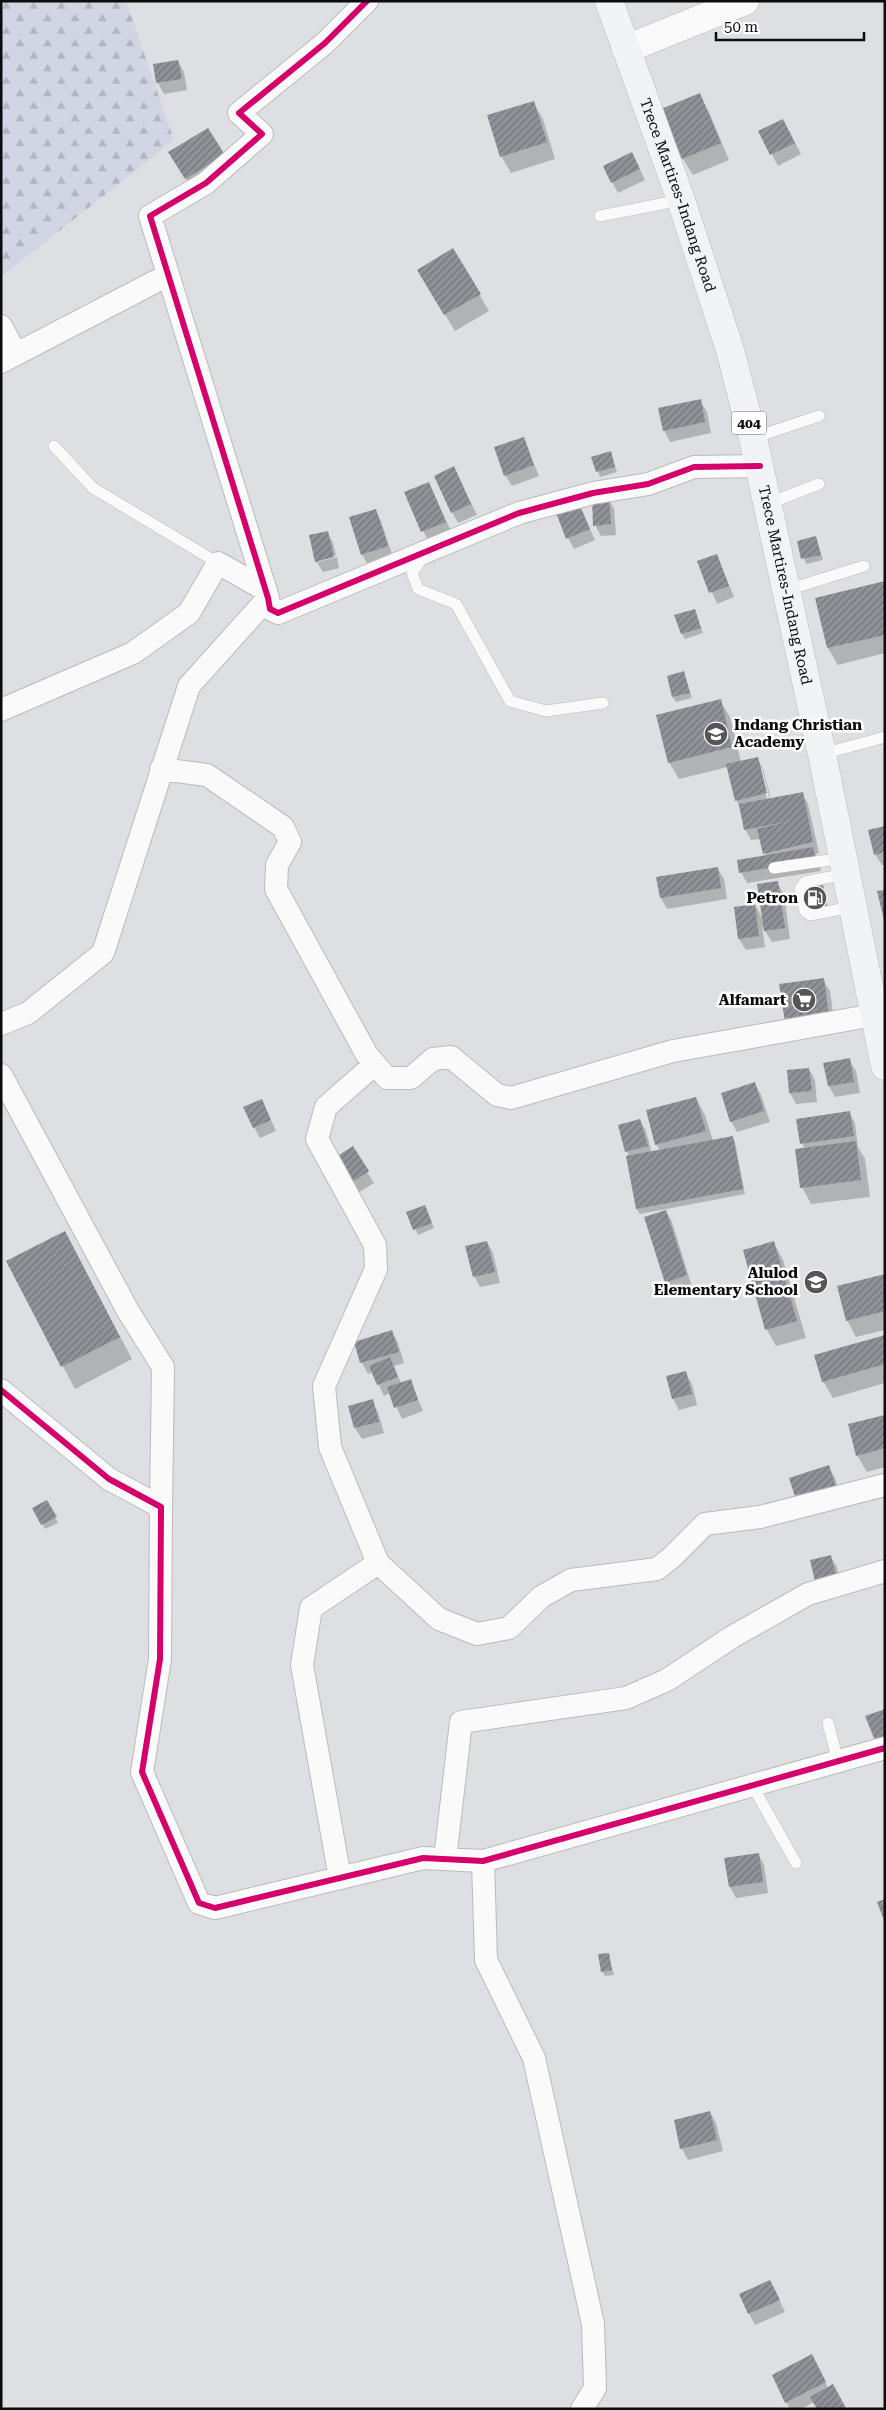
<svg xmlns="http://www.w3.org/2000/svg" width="886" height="2410" viewBox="0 0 886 2410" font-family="'Roboto Serif',serif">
	<defs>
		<pattern id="forest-firs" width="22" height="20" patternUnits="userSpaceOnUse" patternTransform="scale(1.25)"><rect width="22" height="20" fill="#d1d5e4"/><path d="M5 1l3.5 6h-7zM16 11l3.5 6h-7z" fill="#b2b6c2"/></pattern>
		<pattern id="building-hatch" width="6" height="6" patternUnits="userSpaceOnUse" patternTransform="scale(1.25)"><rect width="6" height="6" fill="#909299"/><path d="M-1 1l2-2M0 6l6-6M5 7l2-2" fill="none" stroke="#74767b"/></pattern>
	</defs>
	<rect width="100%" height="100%" fill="#dedfe2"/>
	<path fill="url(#forest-firs)" d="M1,1H126L174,140L1,277Z"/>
	<path fill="#0003" fill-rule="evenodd" d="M178,61L184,72L187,90L164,94L158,83L154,65Z
		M699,95L709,112L729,160L693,175L683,159L663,110Z
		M533,102L543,119L555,159L511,173L501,156Z
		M789,131L801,154L778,166L760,132Z
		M170,153L230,166L192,189Z
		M638,165L645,180L618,193L612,182Z
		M428,287L479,294L489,311L455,331Z
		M700,401L707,412L711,433L670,442L664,430Z
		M523,438L539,476L512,486L505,475Z
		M611,453L617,472L600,477L593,457Z
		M454,468L477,515L458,523L452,512Z
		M429,483L452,533L429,543L406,493Z
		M608,498L614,509L616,535L601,536L595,525Z
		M578,502L595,540L574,549L568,538Z
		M375,510L381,521L393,557L368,565L362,554Z
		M327,532L333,543L336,555L318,560V562L337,557L339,568L323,572L316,561Z
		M816,538L823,560L806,564L798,542Z
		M717,555L734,597L717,604L699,561Z
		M885,582V653L838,665L828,648L816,599Z
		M694,610L703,633L685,639L682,634Z
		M684,673L692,698L676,702L673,697Z
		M720,701L730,717L741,762L757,758L763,769L771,799L802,793L808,804L819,853L816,854L821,871L747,883L741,872L766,856L761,839L751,840L745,829L728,767L679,779L669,762ZM759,768H762L770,799H767Z
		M885,827V865H882L875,854Z
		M717,868L724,879L727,899L667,909L661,898L658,878Z
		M777,883L784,894L790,939L772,942L762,926L765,947L746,950L739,939L755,905L764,921Z
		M823,887L829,912L809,910Z
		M823,980L830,991L835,1026L792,1032Z
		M849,1060L856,1071L860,1093L835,1097L829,1086L825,1064Z
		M809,1069L815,1080L817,1102L796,1104L790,1093Z
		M755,1084L761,1095L770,1122L737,1132L731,1121Z
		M696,1098L705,1115L713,1141L732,1137L735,1142L745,1194L640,1214L637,1209L629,1157L619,1126L640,1120L646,1131L652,1153L660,1151L656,1144Z
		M262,1101L276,1131L260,1138L254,1127Z
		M849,1112L855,1123L858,1147L865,1159L870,1197L811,1204L802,1187L804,1149L797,1120Z
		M352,1148L374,1183L359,1192L344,1168Z
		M425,1206L434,1228L418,1235L408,1213Z
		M666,1211L672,1222L692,1287L672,1293L666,1282Z
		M65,1232L132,1359L75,1389L8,1262Z
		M487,1242L493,1253L500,1283L480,1287L474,1276Z
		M774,1243L783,1260L806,1338L776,1346L767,1330Z
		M885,1276V1330L856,1337L847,1320Z
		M392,1332L398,1343L404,1363L394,1366L401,1383L410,1380L423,1411L402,1419L390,1393L384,1396L373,1372L368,1374L362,1363L356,1343Z
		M885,1336V1383L833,1398L823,1381Z
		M685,1372L692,1384L697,1405L679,1410L673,1399Z
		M372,1401L378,1412L384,1433L362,1439L355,1428L350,1406Z
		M885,1416V1467L867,1472L857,1455Z
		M828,1467L835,1478L842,1502L798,1503Z
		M47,1501L58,1523L45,1529L34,1508Z
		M830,1556L837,1567L841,1587L822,1591Z
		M758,1854L764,1865L768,1893L736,1898L730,1887Z
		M608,1954L614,1975L605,1976L602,1971Z
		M710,2112L716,2123L723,2151L688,2160L682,2149L675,2121Z
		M776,2293L785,2312L755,2325L740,2295Z
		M818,2367L828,2388L832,2386L845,2409H818L814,2402L801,2409H790L786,2402Z"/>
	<path fill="url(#building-hatch)" d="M178,60L182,79L156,83L153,64Z
		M700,93L721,143L682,159L661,109Z
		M534,101L547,142L500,157L487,115Z
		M783,119L795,143L770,155L758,131Z
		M208,128L225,155L185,179L168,152Z
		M632,152L640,169L611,183L603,166Z
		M453,248L481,294L444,315L417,270Z
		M701,399L705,422L663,431L658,408Z
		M524,437L534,465L504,476L494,447Z
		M611,451L615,467L596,472L591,457Z
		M454,466L471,504L451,513L434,476Z
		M429,482L446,522L421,532L404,492Z
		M609,497L611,524L593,526L592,498Z
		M578,501L590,529L566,539L555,510Z
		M376,509L388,546L361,555L349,517Z
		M328,531L334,557L315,562L309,535Z
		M816,536L821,555L801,559L797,541Z
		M717,554L729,586L709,593L697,561Z
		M885,581V635L827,648L815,598Z
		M695,609L701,628L681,634L674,615Z
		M684,671L690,693L672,697L667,676Z
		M721,699L732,747L668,763L656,715Z
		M758,757L767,793L735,801L726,764Z
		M803,792L813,842L763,854L757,829L795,820L744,830L739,804Z
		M885,826V852L874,855L868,830Z
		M813,847L816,860L739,873L737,860Z
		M718,867L721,888L660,898L656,877Z
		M778,881L785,928L764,931L757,884Z
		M823,885L827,906L807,911L803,889Z
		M885,890V920H884L877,891Z
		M755,904L759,936L738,939L734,907Z
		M824,978L829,1015L785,1022L779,984Z
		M850,1058L854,1082L828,1086L823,1063Z
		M809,1068L812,1091L789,1093L787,1070Z
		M755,1082L764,1111L730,1122L721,1093Z
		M696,1097L706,1131L655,1145L646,1110Z
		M262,1099L271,1120L253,1128L243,1107Z
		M850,1111L854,1136L800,1144L796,1119Z
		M640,1119L648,1146L625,1152L618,1125Z
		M733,1136L743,1189L636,1209L626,1156Z
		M856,1141L861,1180L800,1188L795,1149Z
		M353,1146L369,1171L352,1182L336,1157Z
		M425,1205L432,1223L413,1230L406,1212Z
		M666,1210L687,1275L665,1283L644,1217Z
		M65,1231L120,1337L61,1367L6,1261Z
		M487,1241L495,1272L473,1277L465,1246Z
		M774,1241L797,1321L765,1330L743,1250Z
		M885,1274V1311L846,1321L837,1286Z
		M392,1330L399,1352L360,1363L354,1342Z
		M885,1335V1364L822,1382L814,1355Z
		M390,1357L398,1377L377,1385L369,1366Z
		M686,1371L692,1394L672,1399L666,1376Z
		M411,1379L418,1400L394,1408L387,1387Z
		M373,1399L379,1422L354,1428L348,1406Z
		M885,1415V1448L856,1456L848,1424Z
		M829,1465L837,1490L797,1503L789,1478Z
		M47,1500L57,1517L41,1525L32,1508Z
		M831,1555L836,1576L815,1581L810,1560Z
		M885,1709V1739L876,1743L865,1716Z
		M759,1853L763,1882L729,1887L724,1858Z
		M885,1899V1923L877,1902Z
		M609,1953L612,1970L601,1972L598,1954Z
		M710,2111L717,2140L680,2149L674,2120Z
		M770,2280L780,2300L748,2314L739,2294Z
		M812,2354L826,2382L785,2403L772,2375Z
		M833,2384L846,2408L817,2409L810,2397Z"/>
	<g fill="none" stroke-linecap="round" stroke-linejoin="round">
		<g stroke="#bbbbbd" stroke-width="12">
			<path id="lane" d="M600,216L681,200
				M753,438L819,416
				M54,446L93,488L218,563
				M767,504L819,484
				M423,558L412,572L418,589L456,604L510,701L546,711L603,703
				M787,590L864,566
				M822,754L885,737
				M774,868L843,858
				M846,874L805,882L800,889L805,911L810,915L852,907
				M828,1723L838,1761
				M752,1785L796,1863"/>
		</g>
		<g stroke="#bbbbbd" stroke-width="24">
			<path id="street" d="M367,1L325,43L239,113L262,134L206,183L150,216L268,598L270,609L278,613L519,513L593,493L648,484L694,467L760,466
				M1,326L16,354
				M1,362L168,275
				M1,710L133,653L189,613L218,563L266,590
				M161,769L207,775L283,827L290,842L277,865L276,889L367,1055L387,1078H411L433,1059L451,1057L497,1095L511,1098L673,1051L874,1015
				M1,1024L28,1013L103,953L189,686L268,598
				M375,1064L326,1107L317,1139L375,1245L376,1269L324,1386L330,1447L378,1563L439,1619L477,1634L509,1628L541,1597L571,1580L657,1569L672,1557L705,1524L760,1517L885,1485
				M1,1075L128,1311L163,1367L161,1507
				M1,1390L109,1479L161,1507L160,1659L142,1772L199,1903L215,1908L423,1858L483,1861L885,1748
				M445,1859L461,1722L626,1698L667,1680L732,1637L808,1594L885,1571
				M483,1861L486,1960L534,2058L593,2324L595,2388L582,2409
				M340,1878L302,1665L311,1608L378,1563"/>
		</g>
		<g stroke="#bbbbbd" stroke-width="29">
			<path id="secondary" d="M626,49L745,1"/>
		</g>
		<g stroke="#b9babb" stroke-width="29">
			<g id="primary">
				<path id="s1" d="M609,1L681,200L730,350L753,438L822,754L885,1066"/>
			</g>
		</g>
		<use href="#lane" stroke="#fafafb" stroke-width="11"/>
		<use href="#street" stroke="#fafafb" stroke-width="22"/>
		<use href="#secondary" stroke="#fafafb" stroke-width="28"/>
		<use href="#primary" stroke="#f2f3f6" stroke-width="28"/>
		<g stroke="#fff" stroke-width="9">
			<path id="cycleway" d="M367,1L325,43L239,113L262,134L206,183L150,216L268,598L270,609L278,613L519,513L593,493L648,484L694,467L760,466
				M1,1390L109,1479L161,1507L160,1659L142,1772L199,1903L215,1908L423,1858L483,1861L885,1748"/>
		</g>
		<use href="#cycleway" stroke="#d6006c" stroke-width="6"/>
	</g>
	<defs>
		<g id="school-disc" transform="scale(1.25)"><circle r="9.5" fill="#565658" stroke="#fff"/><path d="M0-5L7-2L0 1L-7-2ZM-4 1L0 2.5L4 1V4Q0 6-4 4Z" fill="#fff"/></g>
		<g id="fuel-disc" transform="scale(1.25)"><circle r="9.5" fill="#565658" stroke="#fff"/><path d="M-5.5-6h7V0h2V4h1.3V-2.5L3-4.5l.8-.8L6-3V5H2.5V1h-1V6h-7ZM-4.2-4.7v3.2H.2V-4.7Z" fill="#fff"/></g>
		<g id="supermarket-disc" transform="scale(1.25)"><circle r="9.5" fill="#565658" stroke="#fff"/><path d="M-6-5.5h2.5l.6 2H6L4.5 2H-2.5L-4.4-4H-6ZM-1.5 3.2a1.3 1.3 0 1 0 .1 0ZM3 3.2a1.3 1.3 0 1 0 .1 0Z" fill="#fff"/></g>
	</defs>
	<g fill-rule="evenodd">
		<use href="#school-disc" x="716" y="734"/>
		<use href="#fuel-disc" x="815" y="898"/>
		<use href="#supermarket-disc" x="804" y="1000"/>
		<use href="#school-disc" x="816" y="1282"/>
	</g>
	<g text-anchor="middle" stroke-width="5" stroke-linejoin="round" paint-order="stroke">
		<rect fill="#fff" stroke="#555556" stroke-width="1" x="731.5" y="411.5" width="35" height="23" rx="4"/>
		<g font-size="14" font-weight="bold" fill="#0c0c0e">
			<text x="749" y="428">404</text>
		</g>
		<g font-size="15" fill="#0c0c0e" stroke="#fff">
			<text dy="5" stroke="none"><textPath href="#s1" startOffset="206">Trece Martires-Indang Road</textPath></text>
			<text dy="5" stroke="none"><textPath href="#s1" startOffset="611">Trece Martires-Indang Road</textPath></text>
		</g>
		<g font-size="15" font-weight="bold" fill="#0c0c0e" stroke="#fff" text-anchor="end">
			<text x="734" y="730" text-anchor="start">Indang Christian<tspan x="734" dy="17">Academy</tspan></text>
			<text x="798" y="903">Petron</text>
			<text x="786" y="1005">Alfamart</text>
			<text x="798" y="1278">Alulod<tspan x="798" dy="17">Elementary School</tspan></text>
		</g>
	</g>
	<rect width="886" height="2410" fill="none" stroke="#0c0c0e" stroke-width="5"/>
	<path d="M716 32v8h148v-8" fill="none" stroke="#0c0c0e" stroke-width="2.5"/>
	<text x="724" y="32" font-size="15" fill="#0c0c0e" stroke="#ffffff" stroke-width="4" paint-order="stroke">50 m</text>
</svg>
